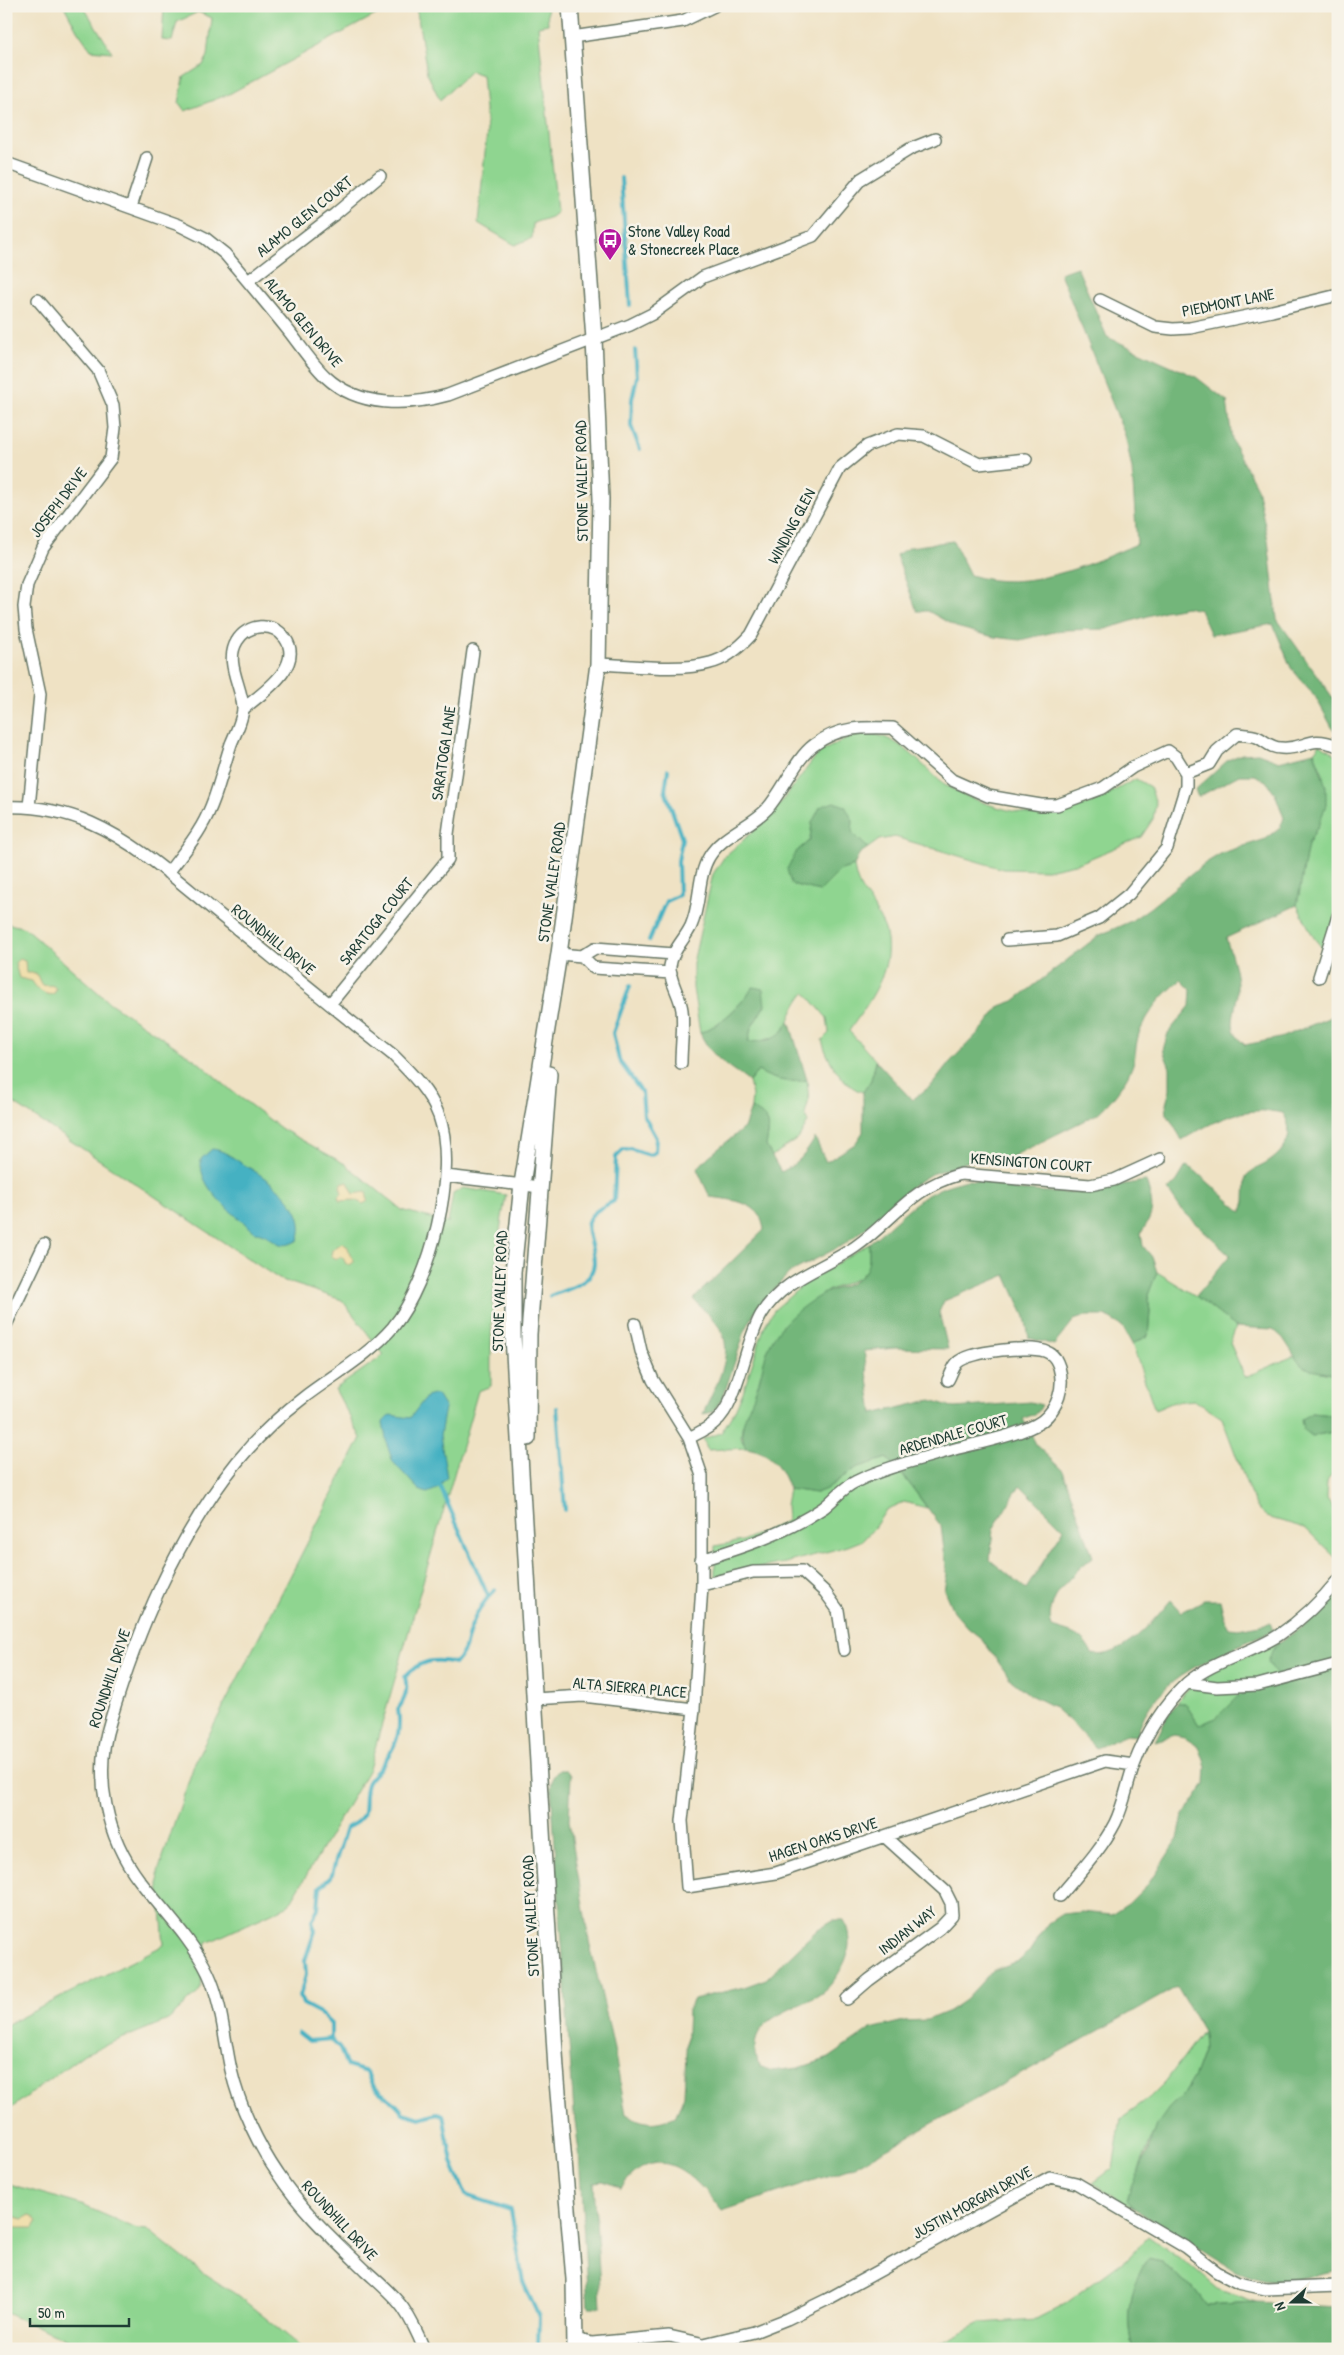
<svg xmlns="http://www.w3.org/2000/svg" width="1344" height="2355" viewBox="0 0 1344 2355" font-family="'Patrick Hand',sans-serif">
	<rect width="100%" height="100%" fill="#f7f3e8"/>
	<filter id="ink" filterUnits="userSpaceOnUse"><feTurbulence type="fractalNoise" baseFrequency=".02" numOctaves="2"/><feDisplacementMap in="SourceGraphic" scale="10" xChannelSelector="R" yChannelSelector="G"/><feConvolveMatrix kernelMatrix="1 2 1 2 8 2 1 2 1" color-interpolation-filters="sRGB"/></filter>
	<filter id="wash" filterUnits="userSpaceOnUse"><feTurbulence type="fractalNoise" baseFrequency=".0096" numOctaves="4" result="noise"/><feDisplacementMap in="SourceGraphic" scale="20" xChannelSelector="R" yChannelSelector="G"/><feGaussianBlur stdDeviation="1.12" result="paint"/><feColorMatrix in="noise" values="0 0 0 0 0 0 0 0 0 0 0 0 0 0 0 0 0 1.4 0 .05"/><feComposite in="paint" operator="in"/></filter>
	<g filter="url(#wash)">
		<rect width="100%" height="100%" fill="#efe2c4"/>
		<path fill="#8fd590" stroke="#578962" d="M64,6H83L112,52L91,50L77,30Z
			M164,6H392L229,94L185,111L179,103L184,77L203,65L208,56L212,18L198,12L177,22L172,41L162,40Z
			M416,6H547L548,24L538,26L557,212L551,217L533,223L532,238L515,245L478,223L487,132L482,75L471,71L440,100L427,73Z
			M867,733C899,737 915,758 938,779C961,799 1026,820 1056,814C1082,810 1113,791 1136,779L1150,787L1156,803L1153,819L1141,837L1079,863L1047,870L1003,869L895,837L879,840L868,848L851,832L853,821L812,823L810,840L796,852L791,884L820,891L841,870L854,866C858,891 865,891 875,910C879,918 885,926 886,934C894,971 868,1003 849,1031L876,1061L871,1080L863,1092C844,1088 826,1058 822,1040L829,1033L827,1018L805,992C779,1024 799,1036 748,1043L751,1028L765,1005L753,987C740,1006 722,1024 700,1033L693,988V963L713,874L725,856L765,821L780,804L819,752L849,738Z
			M1320,744L1338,756V901L1331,934L1323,949L1314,938L1297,905L1308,844L1319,824L1323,774L1314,752Z
			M6,923L25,928L110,1003L197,1061L233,1092L282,1129L345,1164L402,1210L448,1223L453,1194L463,1188L506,1195C494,1256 490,1323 491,1386L478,1391L369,1769L289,1905L207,1943L201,1987L198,1993L168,2020L84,2054L6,2112V2025L164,1945L158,1872L195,1762L361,1438L335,1389L384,1355L342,1300L279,1279L6,1098Z
			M758,1071C775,1081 788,1083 807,1080L809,1099L805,1114L808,1122L799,1138L772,1156L766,1146C770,1124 772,1120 751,1108L752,1095L749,1082Z
			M869,1243V1266L859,1278L827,1291L764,1362L759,1384L742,1427L741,1437L746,1448L708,1450L703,1439L721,1433L735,1410L743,1392L765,1325L774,1310L804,1284Z
			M1157,1272L1196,1296L1236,1327L1230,1343L1245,1377L1294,1356C1306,1371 1321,1372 1338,1375V1410L1332,1415L1312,1413V1436L1338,1431V1466L1327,1483L1326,1497L1338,1516V1560L1305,1528L1267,1517L1258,1509L1250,1493L1222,1418L1194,1400L1174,1402L1155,1410L1132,1344L1148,1336L1150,1312L1148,1295Z
			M886,1458L906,1479L927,1508L904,1502L886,1510L874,1528L863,1540L848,1546L785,1563L715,1576V1546L742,1541L787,1521L786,1505L789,1489L816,1493L826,1489L856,1468Z
			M1280,1642L1272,1651L1278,1675L1237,1697L1216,1718L1199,1725L1185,1703H1177C1196,1669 1246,1658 1280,1642Z
			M1203,2031L1204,2048L1194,2076L1182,2096L1169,2108L1150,2142L1127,2200L1135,2209L1093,2183L1113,2168L1121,2118L1149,2098L1166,2081Z
			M6,2183L82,2205L137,2229L148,2230L200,2271L237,2295L304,2349H88L6,2313Z
			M1149,2236L1189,2265L1217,2289L1256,2303L1207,2306L1195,2290L1181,2280L1162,2262L1147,2259C1129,2288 1124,2317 1133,2349H928L981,2323L1036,2319L1065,2304L1129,2257Z"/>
		<path fill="#73b67a" stroke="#497a57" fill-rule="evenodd" d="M1077,267L1107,337L1196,377L1227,401L1232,440L1257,488L1268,540L1277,619L1338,705V734L1333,729L1315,696L1291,668L1273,624L1211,635L1200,610L1186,607L1164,611L1106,629L1063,630L1020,640L994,637L956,627L928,611H917L896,555L910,547L953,541L970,575C1026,593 1086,566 1137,544L1132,469L1125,435L1060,273Z
			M1314,752L1326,786V805L1319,824L1308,844L1297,905L1226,938C1231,955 1238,973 1237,991C1237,1014 1224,1027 1245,1045L1280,1038L1338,1014V1375L1311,1370L1300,1364L1283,1338L1273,1329L1236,1327L1196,1296L1230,1255L1181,1209L1168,1190L1177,1181L1186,1166L1193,1169L1242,1212L1245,1201L1246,1176C1254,1168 1262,1167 1270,1161C1288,1148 1295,1132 1283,1113C1242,1105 1216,1120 1182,1140L1167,1114L1166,1104L1170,1090V1068L1163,1050L1168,1033L1190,1006L1191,990L1181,980C1164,993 1149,1011 1140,1031C1136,1040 1136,1051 1134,1061C1129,1079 1111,1102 1097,1114L1003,1161H970L931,1174L913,1185L879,1218L845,1244L789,1273L756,1310L745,1331L723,1397L713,1412L703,1414C713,1390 734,1358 722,1332C716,1320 702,1309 693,1299L764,1230C762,1201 732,1200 710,1197L697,1169L708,1157L744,1128L751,1108C772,1120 770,1123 766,1146L781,1172C798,1164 806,1154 815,1138L826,1162L855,1144L863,1132V1092L871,1080L876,1061L912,1100L932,1085L950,1062L984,1027L1000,1006L1014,1001L1098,936L1131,921L1151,907L1204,864L1222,853L1266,839L1280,828L1284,818L1275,793L1266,781L1255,775H1239L1198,797L1195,790L1228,760L1242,754L1258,753L1279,761Z
			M834,802L845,806L853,821L852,832L868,848L859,854L854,866L841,870L820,891L791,884L787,869L796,852L810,840L812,823L820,807Z
			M753,987L763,989L765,1005L751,1028L748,1042C769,1041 779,1040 789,1021L807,1080C788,1083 775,1081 758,1071L749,1082C727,1064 713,1060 700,1033C722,1024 740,1006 753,987Z
			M967,1180L985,1181L1015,1190L1065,1193L1146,1181C1153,1205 1156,1211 1141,1233L1143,1246L1152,1257L1157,1272L1148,1295L1150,1312L1148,1336L1132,1344L1122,1326L1105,1316H1086L1074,1320L1054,1345L1029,1338L1025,1317L1006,1275L944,1301L939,1312L948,1349L895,1348L864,1351L873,1414L931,1400L955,1408L1030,1402L1042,1405L1038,1412L1023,1419L1037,1446L1063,1471L1093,1557C1075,1571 1042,1601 1052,1627C1073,1634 1081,1633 1092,1654C1121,1661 1154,1620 1171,1600L1182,1612L1204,1600H1220L1224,1617L1230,1628L1238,1629L1270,1623L1273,1630C1224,1654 1151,1674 1137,1736L1127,1735L1096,1748L1072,1723L1052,1706L1030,1695L1011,1680L982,1639L968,1628L953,1611L944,1590L947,1574L941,1526L906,1479L887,1458L856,1468L826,1489L816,1493L789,1489C780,1466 772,1452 746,1448C737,1428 747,1413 755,1393C761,1379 762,1364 768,1349C777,1326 800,1307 821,1295C833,1288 849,1287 859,1278C871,1268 869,1257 869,1243C892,1226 911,1202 937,1190C946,1185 957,1183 967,1180ZM1020,1485L1064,1529L1026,1589L990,1560L993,1529Z
			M1338,1410V1431L1312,1436L1303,1429L1301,1419L1312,1413L1332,1415Z
			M1338,1595V2005C1330,2018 1333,2030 1338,2044V2271C1312,2276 1285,2286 1258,2279C1235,2273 1208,2253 1187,2240C1167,2228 1143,2219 1127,2200L1131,2186L1147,2154L1157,2125L1169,2108L1182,2096L1194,2076L1204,2049L1203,2031L1177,1987L854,2167L722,2211C694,2176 659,2136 621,2188L603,2181L594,2182L601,2307H588L579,2152L574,2113L551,1788L553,1777L559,1770H566L571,1775L569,1821L589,1941L612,2039L626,2114C646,2125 655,2125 676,2116L684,2095L688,2010L694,1999L744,1987L766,1979L818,1929L833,1920H844C850,1934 851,1947 845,1961C839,1974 830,1989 817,1996C800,2006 765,2016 757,2036C753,2046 756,2055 759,2066L772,2071L799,2068L829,2058L871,2029L904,2021L927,2020L949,2011L965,2000L993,1970L1019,1961L1029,1952L1048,1923L1062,1914L1082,1912L1111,1915L1128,1904L1149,1883L1178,1839L1183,1816L1205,1784L1206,1766L1199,1746L1185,1737L1175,1735L1155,1741L1170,1712L1177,1703H1185L1199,1725L1216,1718L1237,1697L1277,1675L1268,1662L1272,1651L1280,1642L1320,1615Z
			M1147,2259L1162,2262L1181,2280L1195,2290L1207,2306L1256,2303L1338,2307V2349H1133C1124,2317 1129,2288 1147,2259Z"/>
		<path fill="#eeda9e" stroke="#868c69" d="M19,959L25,961L26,973H36L41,984C47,988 52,982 56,989L54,994C45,997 36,988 32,981L19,978L15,963Z
			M343,1182H348L354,1194L366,1192L368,1201L363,1204L355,1200L340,1201L339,1197L342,1193L340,1187Z
			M342,1243L348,1247L350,1255L355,1261L350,1265L346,1264L342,1256L337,1259L331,1256L332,1250Z
			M30,2215L33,2216L37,2222L34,2228H14L10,2223L12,2216L23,2219Z"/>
		<path fill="#45b1c2" stroke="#32777b" d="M212,1149C224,1150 233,1158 243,1164C267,1178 311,1207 298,1240C276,1254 274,1233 255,1232C234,1213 198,1190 201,1159Z
			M433,1395H437L445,1408L440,1435L447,1477L437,1489L427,1493L419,1490L393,1462L387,1445L383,1422L390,1415L410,1418L426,1397Z"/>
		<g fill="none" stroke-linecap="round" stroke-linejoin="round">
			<path stroke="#45b1c2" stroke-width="4" d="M621,178L630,305
				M635,350L637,377L632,399L631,426L640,449
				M649,941L666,901L679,895L678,861L682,839L665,790L668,770
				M550,1296C560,1292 574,1288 583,1282C610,1262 577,1233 591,1216C595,1210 607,1205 614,1201L616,1157L623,1150L631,1149L650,1155L655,1152L656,1138L644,1116L642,1093L619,1060L613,1033L630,986
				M557,1408L565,1510
				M440,1486L488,1596
				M495,1590C485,1599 476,1614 471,1627C465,1643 468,1650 455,1663C435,1658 419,1660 405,1677C408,1690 406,1698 398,1709C402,1735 395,1748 379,1769C376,1773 369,1779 367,1784C360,1807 374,1815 346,1828L331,1877L320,1887L318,1908L312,1921L315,1931L305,1960L306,1975L300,1996L303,2004L320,2013L331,2023V2039L340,2049L347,2066L367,2072C374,2098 390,2092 403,2113L420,2118L437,2113L443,2115L452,2162L466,2195L511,2210L523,2282L539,2317L538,2349
				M299,2033L309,2041L331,2039"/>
		</g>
	</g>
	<g filter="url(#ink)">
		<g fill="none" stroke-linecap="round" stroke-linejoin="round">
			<g stroke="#687766" stroke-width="14">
				<path id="street" d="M572,37L683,21L714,6
					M6,163L179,225L205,238L225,254C246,279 267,304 288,330C300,345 312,364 326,377C359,408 408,406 448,395L630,325L652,314L703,277L813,236L861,179L910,149L935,139
					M131,207L147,158
					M248,281L335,214L380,176
					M1100,300L1155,327L1173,329L1190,328L1272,311L1338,295
					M598,664C630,665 680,672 710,663C727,659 740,647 751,635L840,468L867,446L898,434L924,436L979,464L1026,459
					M1186,773L1209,764L1217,751L1237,734C1243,735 1251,735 1257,737C1266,741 1270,748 1281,748C1308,750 1306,734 1338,746
					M6,807C34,806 65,812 91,823C139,844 180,883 220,915C278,962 335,1009 393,1055C411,1073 430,1092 439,1116C459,1172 430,1282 393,1327C368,1356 333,1375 303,1398C279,1416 256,1439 237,1462C176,1538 138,1629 110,1722C93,1775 106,1837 140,1881C163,1911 191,1938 208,1973C222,2003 224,2038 231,2070C239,2105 258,2145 278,2174C302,2211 334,2240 365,2270C378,2282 393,2294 403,2308C412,2321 418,2334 424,2349
					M29,807L40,694L26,629L24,607L27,585L43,548L111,458L115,428L113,405L98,370L38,300
					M168,873C179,858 192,843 201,827C216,802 222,771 231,744C235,734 243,719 243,708C242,686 224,662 237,641C247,624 273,621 285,638C305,666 261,694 243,709
					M559,954L582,956L594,968L671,973
					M582,956L595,948L674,954
					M1319,977L1338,916
					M330,1004L448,859V834L473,651
					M681,1063C681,1046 684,1026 682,1010C680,994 669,982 670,966C672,950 685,939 691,926C701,904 697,877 709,857C722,835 750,827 767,809C783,791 796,758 814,745C839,726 864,727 893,728L952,780L988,796L1041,805H1057L1103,788L1133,767L1168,751L1176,757L1186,773V786L1167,848L1129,894L1099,918L1057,936L1007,940
					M446,1176L540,1187
					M635,1324L641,1351L653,1380L689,1438L702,1476V1585L694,1709L682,1821L687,1887L776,1873L1105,1761L1134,1765
					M6,1325L44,1245
					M689,1438C698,1433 708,1429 715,1422C738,1404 745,1343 761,1315C782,1279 823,1269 855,1247C895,1219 909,1188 961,1174L1090,1185L1114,1180L1160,1159
					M701,1560C744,1547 786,1533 823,1508C834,1500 842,1488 855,1482C882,1468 925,1458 955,1449C978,1443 1024,1434 1042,1421C1058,1408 1065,1387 1059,1367C1057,1361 1055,1356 1049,1353C1034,1344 968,1351 957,1363C953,1367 951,1375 948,1380
					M702,1585L753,1572L802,1571L825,1592L838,1610L844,1650
					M1187,1683C1214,1660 1250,1654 1279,1635C1301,1620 1322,1600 1338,1580
					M534,1699L583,1696L694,1709
					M1060,1896C1079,1873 1101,1850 1115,1823C1124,1805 1127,1784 1134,1765C1146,1733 1163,1706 1187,1683L1217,1687L1258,1685L1338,1664
					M847,1999L869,1980L940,1928L952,1915L951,1903L945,1891L884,1836
					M575,2339L592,2343L669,2336L700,2343
					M683,2349L754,2332L787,2319L828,2299L1050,2177L1076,2183L1185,2247L1217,2272L1238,2283L1266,2289L1338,2286"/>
			</g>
			<g stroke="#687766" stroke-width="18">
				<path id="secondary" d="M570,6L594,339L601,499L598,664L559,954L522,1184L513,1272V1336L556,2069L574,2279L575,2349
					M528,1438L529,1334L549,1074"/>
			</g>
			<use href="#street" stroke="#fff" stroke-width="11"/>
			<use href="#secondary" stroke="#fff" stroke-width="15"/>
		</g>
	</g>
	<defs>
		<g id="bus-pin" transform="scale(1.25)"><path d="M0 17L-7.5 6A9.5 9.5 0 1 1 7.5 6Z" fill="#b5179e" stroke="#f7f3e8"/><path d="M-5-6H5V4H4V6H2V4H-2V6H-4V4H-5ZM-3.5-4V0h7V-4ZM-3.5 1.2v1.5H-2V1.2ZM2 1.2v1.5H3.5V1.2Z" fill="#fff"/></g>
	</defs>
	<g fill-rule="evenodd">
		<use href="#bus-pin" x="610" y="240"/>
	</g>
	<g text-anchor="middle" stroke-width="5" stroke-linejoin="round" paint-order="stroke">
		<g font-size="16" fill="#1f3d34" stroke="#f7f3e8">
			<text transform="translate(304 216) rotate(-39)" y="6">ALAMO GLEN COURT</text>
			<text transform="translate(1228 302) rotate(-11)" y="6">PIEDMONT LANE</text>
			<text transform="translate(304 322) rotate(50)" y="6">ALAMO GLEN DRIVE</text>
			<text transform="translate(581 481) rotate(-91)" y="6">STONE VALLEY ROAD</text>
			<text transform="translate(58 502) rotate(-53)" y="6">JOSEPH DRIVE</text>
			<text transform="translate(791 526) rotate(-62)" y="6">WINDING GLEN</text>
			<text transform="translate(443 753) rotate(-82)" y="6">SARATOGA LANE</text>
			<text transform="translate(551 882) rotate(-82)" y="6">STONE VALLEY ROAD</text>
			<text transform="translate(376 921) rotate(-51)" y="6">SARATOGA COURT</text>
			<text transform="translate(274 939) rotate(39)" y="6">ROUNDHILL DRIVE</text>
			<text transform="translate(1031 1162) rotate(4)" y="6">KENSINGTON COURT</text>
			<text transform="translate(499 1291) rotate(-88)" y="6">STONE VALLEY ROAD</text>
			<text transform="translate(953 1434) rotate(-16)" y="6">ARDENDALE COURT</text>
			<text transform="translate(109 1678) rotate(-72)" y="6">ROUNDHILL DRIVE</text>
			<text transform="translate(630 1687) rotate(5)" y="6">ALTA SIERRA PLACE</text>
			<text transform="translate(823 1839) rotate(-18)" y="6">HAGEN OAKS DRIVE</text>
			<text transform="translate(530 1916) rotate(-93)" y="6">STONE VALLEY ROAD</text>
			<text transform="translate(907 1930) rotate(-38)" y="6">INDIAN WAY</text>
			<text transform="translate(972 2202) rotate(-29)" y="6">JUSTIN MORGAN DRIVE</text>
			<text transform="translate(340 2220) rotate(47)" y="6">ROUNDHILL DRIVE</text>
		</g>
		<g font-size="16" fill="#1f3d34" stroke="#f7f3e8" text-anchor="start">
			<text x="628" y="237">Stone Valley Road<tspan x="628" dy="18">&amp; Stonecreek Place</tspan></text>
		</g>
	</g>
	<rect width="1344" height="2355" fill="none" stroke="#f7f3e8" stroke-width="25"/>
	<g transform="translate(1292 2302) rotate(249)" stroke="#f7f3e8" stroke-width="4" paint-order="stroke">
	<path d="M0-4L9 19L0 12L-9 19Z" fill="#1f3d34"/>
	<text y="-8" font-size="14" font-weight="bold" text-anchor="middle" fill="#1f3d34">N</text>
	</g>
	<path d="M30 2318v8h99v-8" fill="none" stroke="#1f3d34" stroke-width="2.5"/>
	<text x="38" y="2318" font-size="15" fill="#1f3d34" stroke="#f7f3e8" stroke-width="4" paint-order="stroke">50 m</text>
</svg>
